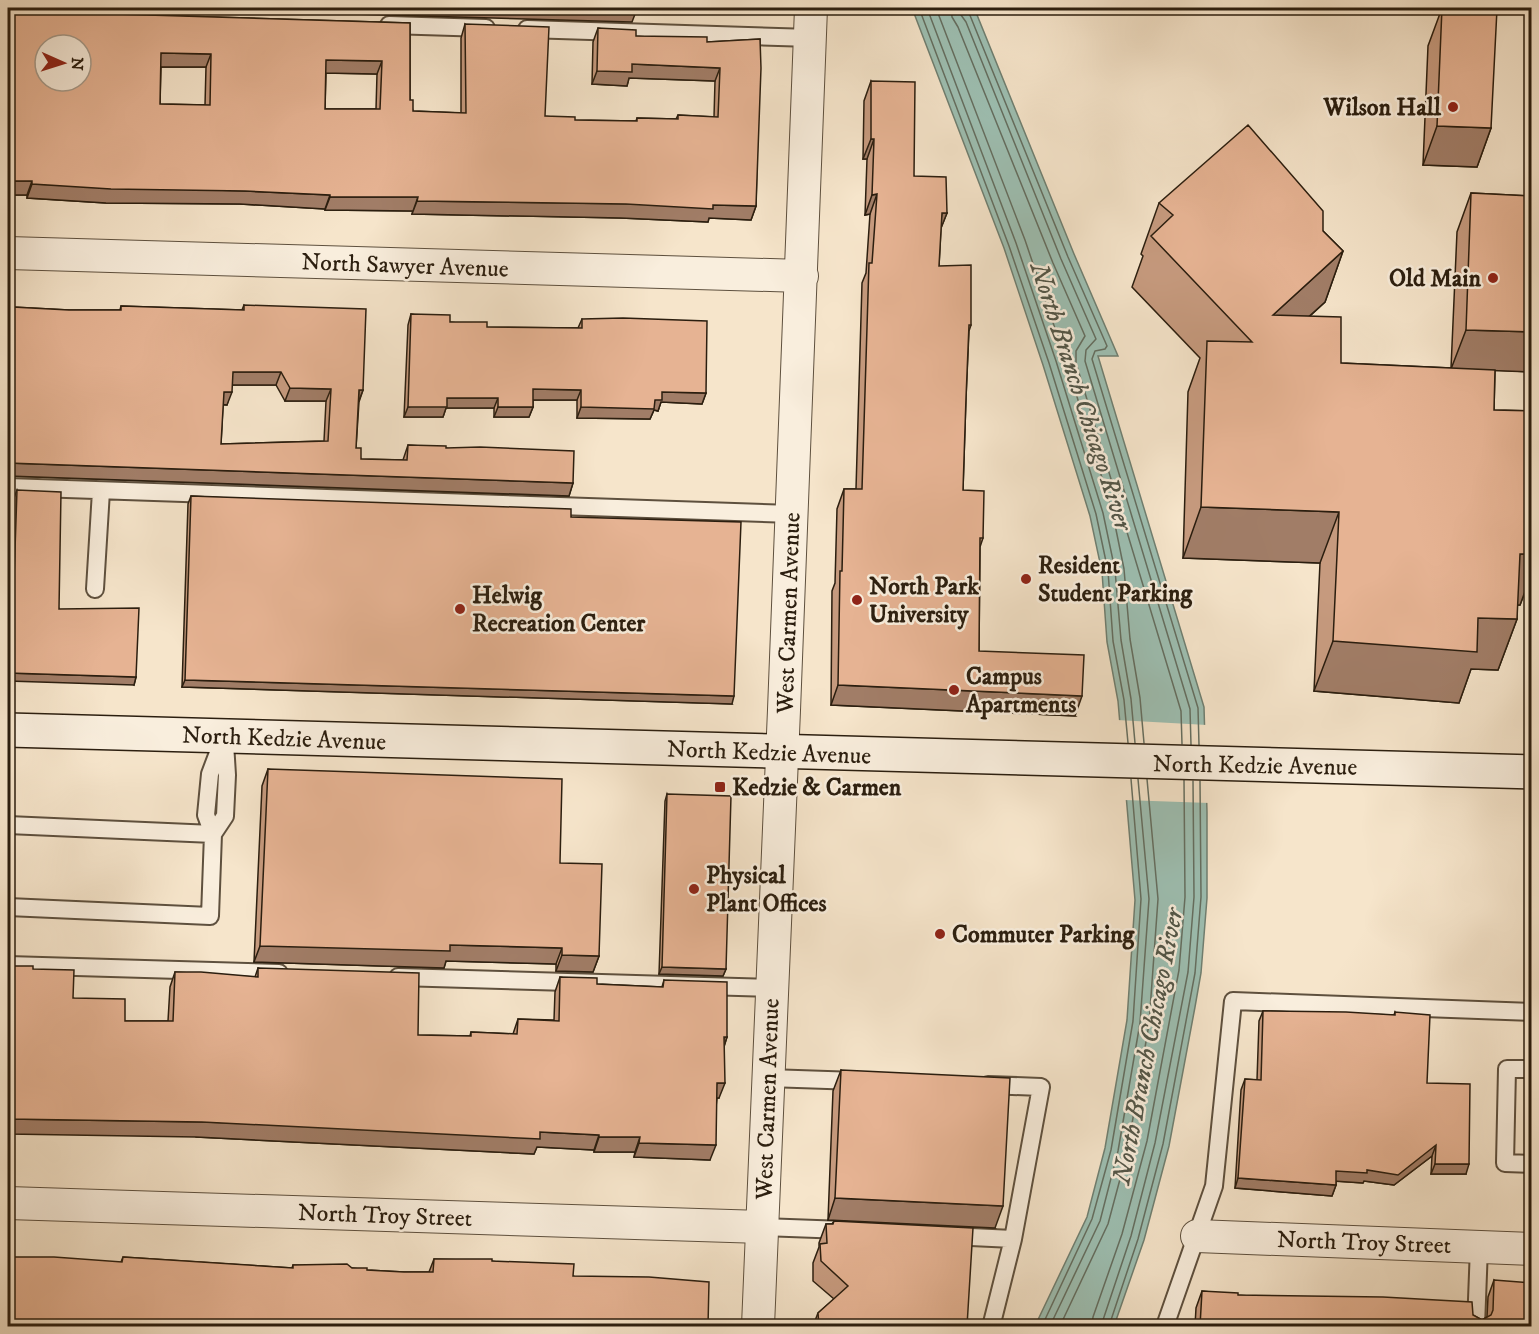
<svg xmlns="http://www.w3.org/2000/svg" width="1539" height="1334" viewBox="0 0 1539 1334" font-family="'IM FELL DW Pica',serif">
	<rect width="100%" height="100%" fill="#f6e5cb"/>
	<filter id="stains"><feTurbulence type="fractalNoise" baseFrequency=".00333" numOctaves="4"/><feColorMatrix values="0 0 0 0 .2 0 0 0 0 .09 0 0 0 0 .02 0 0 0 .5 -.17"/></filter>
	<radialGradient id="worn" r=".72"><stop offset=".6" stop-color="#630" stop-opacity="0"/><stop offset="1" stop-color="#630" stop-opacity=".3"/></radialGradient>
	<path fill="#9dbfb2" stroke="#6f7f71" stroke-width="1.5" d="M912,8H971L977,15L1074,254L1118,356H1098L1204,707L1207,812V898L1201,973L1195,1007L1169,1146L1144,1240L1114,1326H1035L1087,1217L1105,1148L1127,1020L1135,900L1118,701L1107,642L1102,572L1090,516L1043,365L1004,248Z"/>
	<path fill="#f6e5cb" d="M1117,720L1207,725L1210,803L1124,800Z"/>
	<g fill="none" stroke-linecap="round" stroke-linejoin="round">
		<path stroke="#646e60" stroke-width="1.5" d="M919,8L1009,246L1049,363L1096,514L1108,571L1113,641L1124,700L1128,743
			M927,8L1016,243L1056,361L1103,513L1115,570L1121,640L1131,699L1135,743
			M936,8L1025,240L1065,358L1112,510L1124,569L1130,639L1140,698L1144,743
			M951,8L952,17L958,27L1053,263L1085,336L1076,351V363L1181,711L1182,744
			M960,8L961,15L966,22L1061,259L1096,339L1086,350L1085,361L1190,709L1191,745
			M967,8L1068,257L1107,346L1105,349L1095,351L1092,359L1198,708L1199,745
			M1042,1326L1092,1219L1111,1150L1133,1021L1141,899L1131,779
			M1050,1326L1100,1221L1118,1151L1140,1023L1149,899L1138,779
			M1060,1326L1108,1224L1127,1153L1149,1024L1158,899L1147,779
			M1092,1326L1093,1317L1122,1234L1147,1141L1179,970L1185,897L1184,780
			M1101,1326L1131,1236L1155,1143L1188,972L1194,897L1193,781
			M1109,1326L1138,1239L1163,1144L1195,973L1201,897L1200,781"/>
		<g stroke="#5e503e" stroke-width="20">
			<path id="service" d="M389,25L486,28
				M527,29L811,38
				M8,487L792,514
				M95,589L101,491
				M8,825L213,834
				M213,834L225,816L227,775L225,743
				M8,907L210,916L213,834L206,815L210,774L224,737
				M8,965L279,973
				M398,977L772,988
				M1532,1069H1507L1505,1163L1532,1164
				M768,1078L857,1081
				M762,1227L844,1230
				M950,1236L1013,1239L1041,1087L988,1085
				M992,1323L1013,1239
				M1165,1326L1214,1186L1233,1001L1532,1012
				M1476,1326L1479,1247"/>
		</g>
		<g stroke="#5e503e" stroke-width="34">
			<path id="minor" d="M8,253L802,276
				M8,1203L762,1227
				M1197,1236L1532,1249
				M758,1326L784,710L811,8"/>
		</g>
		<g stroke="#2b1e0f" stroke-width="36">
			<path id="secondary" d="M8,730L1532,772"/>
		</g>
		<use href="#service" stroke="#f9eedd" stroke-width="16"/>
		<use href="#minor" stroke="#f9eedd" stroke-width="32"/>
		<use href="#secondary" stroke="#f9eedd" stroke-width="33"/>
	</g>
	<path fill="#c69a7e" stroke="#2b1e0f" stroke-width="1.5" fill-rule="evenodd" d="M8,8L13,11L410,23V100L413,111L461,113V38L465,24L545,116L575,120L636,121L637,118L676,119L678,115L714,117L715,81L629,78L627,86L592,84L593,42L598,28L636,36L707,42L760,39L756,206L751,220L709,218L708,222L621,218L412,214L413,211L325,210V209L240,204L106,203L27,198V195H8ZM161,67H206L205,105L160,104ZM326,73L377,74L376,109H325Z
		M1442,8L1491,128L1477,167L1423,165L1428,46Z
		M871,81L914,176L947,213L941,228L939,266L971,325L969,331L966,398L963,490L983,538L980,547L979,651L1075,716L831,705L832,591L835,583L837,509L844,489H856L862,283L866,273L870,214L865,215L867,159H863L864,101Z
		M1471,193L1532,196V372L1495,370L1494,410L1532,411V573L1520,605H1517V619L1498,670L1471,669L1459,703L1314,691L1320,563L1183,558L1188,392L1200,358L1132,287L1143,256L1141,254L1159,203L1323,231L1343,251L1325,302L1310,316L1341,363L1451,368L1457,232Z
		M244,305L363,390L359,402L356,448L361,459L403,460L408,445L446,448L573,483L569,496L8,476L13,307L69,310H120L121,306L242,310ZM232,385H276L285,401H326L324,441L221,444L223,405H227Z
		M411,314L450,322L487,327L578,328L582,319L706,393L702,404L661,402L658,411L654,410L650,419L577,418V400H533V407L529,417H494V408H446L443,417H404L408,325Z
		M17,490L59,609L136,677L134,685L10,609L14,498Z
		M191,496L571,517L732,704L182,687L188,504Z
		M268,769L560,863L599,956L593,972L556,971V964L446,961L444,968L254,962L262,786Z
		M667,794L726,969L723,976L659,974L665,801Z
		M258,968L418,1035L470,1036L471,1032L513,1034L518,1019L554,1020L555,992L560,977L597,984L662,987L664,980L727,1037L724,1047L719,1098H717L710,1160L634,1157L635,1152H594V1150L537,1147L534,1154L196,1137L33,969L73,998L125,1021H168L170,987L175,972L255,977Z
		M1263,1011L1394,1015L1395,1012L1466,1174H1431L1432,1156L1394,1185L1364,1181L1363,1183L1336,1181V1185L1332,1196L1235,1188L1241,1090L1245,1079L1257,1080L1259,1021Z
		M841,1070L995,1228L828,1220L833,1091Z
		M834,1221L967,1326H813L818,1313L834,1299L813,1281V1263L819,1247V1243L826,1224H832Z
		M123,1257L292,1268L293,1265L352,1268L367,1270L404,1272H429L434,1259L492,1261L573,1276L708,1326L121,1262Z
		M1494,1280L1532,1326H1195L1196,1308L1202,1291L1238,1295L1473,1315L1482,1320L1487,1317L1488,1297Z"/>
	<path fill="#a17d67" stroke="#2b1e0f" stroke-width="1.5" d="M142,8H600L637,9L632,22Z
		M161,53L211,54L206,67H156Z
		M326,60L382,61L377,74L321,73Z
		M632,64L720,68L715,81L629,78L627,86L592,84L597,71Z
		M1437,126L1491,128L1477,167L1423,165Z
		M871,139H874L867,159H863Z
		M8,181H32L27,195H8Z
		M32,184L245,191L330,195L325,209L240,204L106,203L27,198Z
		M877,194L870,214L865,215L872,195Z
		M330,197H418L413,211L325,210Z
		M417,201L713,205L756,206L751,220L709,218L708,222L621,218L412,214Z
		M942,213H947L939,233Z
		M1343,251L1325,302L1255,365L1273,315Z
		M1466,330L1532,332V372L1451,369Z
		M233,372H281L276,385H228Z
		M290,388L331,389L326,401H285Z
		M533,389L581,390L577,400H529Z
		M359,390H363L358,403Z
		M224,392H232L227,405L219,404Z
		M662,392L706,393L702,404L661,402L658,411L654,410L650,419L577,418L581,407L655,400Z
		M447,398H498L494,408H446L443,417H404L408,407Z
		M498,407H533L529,417H494Z
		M8,463L573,483L569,496L8,476Z
		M1201,507L1339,512L1320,563L1183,558Z
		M1520,554H1532V573L1520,605H1501Z
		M1478,618L1517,619L1498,670L1471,669L1459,703L1314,691L1333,641Z
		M8,673L136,677L134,685L8,681Z
		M185,680L734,696L732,704L182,687Z
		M838,685L1082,696L1075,716L831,705Z
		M450,945L562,948L556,964L446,961L444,968L254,962L260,946Z
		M562,955L599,956L593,972L556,971Z
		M662,967L726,969L723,976L659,974Z
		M724,1037H727L722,1052Z
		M717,1083H725L719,1098H712Z
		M8,1119L202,1122L540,1132L599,1135L594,1150L537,1147L534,1154L196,1137L8,1134Z
		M599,1137H640L635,1152H594Z
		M639,1143L716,1145L710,1160L634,1157Z
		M1436,1145L1432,1156L1394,1185L1364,1181L1363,1183L1333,1181L1336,1171L1367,1170Z
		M1435,1164H1469L1466,1174H1431Z
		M1238,1178L1336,1185L1332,1196L1235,1188Z
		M835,1198L1003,1206L995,1228L828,1220Z"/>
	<path fill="#e6b393" stroke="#2b1e0f" stroke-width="1.5" fill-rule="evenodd" d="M8,8L13,11L410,23V100H413V111L466,113L465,24L549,27L545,116L575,117V120L637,121V118L678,119V115L718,117L720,68L632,64V72L597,71L598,28L636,30V36L707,37V42L760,39L761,68L756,206L713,205V209L626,204L417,201L418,197H330V195L245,191L111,189L32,184V181H8ZM45,45H81V81H45ZM161,53L211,54L210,105L160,104ZM326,60L382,61L380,109H325Z
		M600,8H637V9Z
		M1442,8L1497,9L1491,128L1437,126Z
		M871,81L915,82L914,176L946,177L947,213H942L939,266L971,265V325H969L966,398L963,490L984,491L983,538H980L979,651L1084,655L1082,696L838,685L840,571H842L844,489H862L869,263H872L877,194L872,195L874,139H871Z
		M1248,125L1323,211V231L1343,251L1273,315L1341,317V363L1495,370L1494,410L1532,411V554H1520L1517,619L1478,618L1477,652L1333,641L1339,512L1201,507L1207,341L1252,342L1151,236L1173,215L1159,203Z
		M1471,193L1532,196V332L1466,330Z
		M8,300H13V307L69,310H121V306L244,310V305L366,309L363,390H359L356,448H361V459L407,460L408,445L446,446V448L480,447L574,451L573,483L8,463ZM233,372H281L290,388L331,389L328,441L221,444L224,392H232Z
		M411,314L450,315V322H487V327L582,328V319L623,318L707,321L706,393L662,392V400H655L654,409L581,407V390L533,389V407H498V398H447V407H408Z
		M17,490L61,492L59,609L139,608L136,677L8,673V608L13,609Z
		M191,496L571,509V517L741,522L734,696L185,680Z
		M268,769L562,779L560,863L602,864L599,956L562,955V948L450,945V951L260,946Z
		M667,794L731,796L726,969L662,967Z
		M8,966H33V969L74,970L73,998L125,999V1021H173L175,972H201L258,977V968L419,973L418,1035L471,1036V1032L517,1034L518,1019L559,1021L560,977L597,978V984L663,987L664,980L727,982V1037H724L725,1083H717L716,1145L639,1143L640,1137H599V1135L540,1132V1139L202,1122L8,1119Z
		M1263,1011L1346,1012L1395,1015V1012L1430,1015L1427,1083L1470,1084L1469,1164H1435L1436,1145L1398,1175L1367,1170V1173L1336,1171V1185L1238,1178L1245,1079L1261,1080Z
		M841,1070L1010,1078L1003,1206L835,1198Z
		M834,1221L973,1228L967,1326H819L818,1313L848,1286L821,1261L820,1244L827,1243L826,1224H833Z
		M8,1257H54L122,1262L123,1257L293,1268V1265L347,1264L352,1268H367V1270L404,1272H433L434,1259H492V1261L574,1264L573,1276L649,1277L709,1282L708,1326H8Z
		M1494,1280L1532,1283V1326H1200L1202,1291L1238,1293V1295L1383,1297L1472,1302L1473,1315L1482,1320L1491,1315L1493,1310Z"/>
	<g fill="#8f2418" stroke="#f9eedd" stroke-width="2">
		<circle cx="1453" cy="107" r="6"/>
		<circle cx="1493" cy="278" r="6"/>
		<circle cx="1026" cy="579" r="6"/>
		<circle cx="857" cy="600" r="6"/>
		<circle cx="460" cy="609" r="6"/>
		<circle cx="954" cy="690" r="6"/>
		<rect x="714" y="781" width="12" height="12" rx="3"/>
		<circle cx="694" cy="889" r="6"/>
		<circle cx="940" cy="934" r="6"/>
	</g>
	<g text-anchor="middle" stroke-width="5" stroke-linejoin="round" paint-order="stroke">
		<g font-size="24" font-weight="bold" fill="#2b1e0f" stroke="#f9eedd" text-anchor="start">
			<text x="1441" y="115" text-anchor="end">Wilson Hall</text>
			<text x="1481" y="286" text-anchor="end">Old Main</text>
			<text x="1038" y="573">Resident<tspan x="1038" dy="28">Student Parking</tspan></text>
			<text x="869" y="594">North Park<tspan x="869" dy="28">University</tspan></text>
			<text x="472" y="603">Helwig<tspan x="472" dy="28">Recreation Center</tspan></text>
			<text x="966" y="684">Campus<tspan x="966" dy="28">Apartments</tspan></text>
			<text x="732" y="795">Kedzie &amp; Carmen</text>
			<text x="706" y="883">Physical<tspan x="706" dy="28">Plant Offices</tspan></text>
			<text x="952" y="942">Commuter Parking</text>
		</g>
		<g font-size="24" fill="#2b1e0f" stroke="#f9eedd">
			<text transform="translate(405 265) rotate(2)" y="8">North Sawyer Avenue</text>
			<text transform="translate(788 613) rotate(-88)" y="8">West Carmen Avenue</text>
			<text transform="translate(284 738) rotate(2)" y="8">North Kedzie Avenue</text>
			<text transform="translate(769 752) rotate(2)" y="8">North Kedzie Avenue</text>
			<text transform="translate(1255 765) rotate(1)" y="8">North Kedzie Avenue</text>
			<text transform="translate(767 1099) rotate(-88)" y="8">West Carmen Avenue</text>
			<text transform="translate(385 1215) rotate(2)" y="8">North Troy Street</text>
			<text transform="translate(1364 1242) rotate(2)" y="8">North Troy Street</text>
		</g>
		<g font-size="26" font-style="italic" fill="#535648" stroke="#f9eedd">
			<text transform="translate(1082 396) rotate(72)" y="9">North Branch Chicago River</text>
			<text transform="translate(1147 1046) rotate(-79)" y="9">North Branch Chicago River</text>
		</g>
	</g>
	<rect width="1539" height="1334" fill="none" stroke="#f6e5cb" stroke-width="30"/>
	<rect x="9" y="9" width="1521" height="1316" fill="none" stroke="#2b1e0f" stroke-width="3"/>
	<rect x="15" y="15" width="1509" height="1304" fill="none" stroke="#2b1e0f" stroke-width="1.5"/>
	<g transform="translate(63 63) rotate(93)"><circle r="28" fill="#f9eedd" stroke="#a79b8b" stroke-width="1.5"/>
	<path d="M0-4.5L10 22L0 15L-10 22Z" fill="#8f2418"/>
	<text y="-9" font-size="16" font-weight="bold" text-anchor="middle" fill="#2b1e0f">N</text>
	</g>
	<rect width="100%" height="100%" filter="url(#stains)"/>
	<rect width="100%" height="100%" fill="url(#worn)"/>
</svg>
